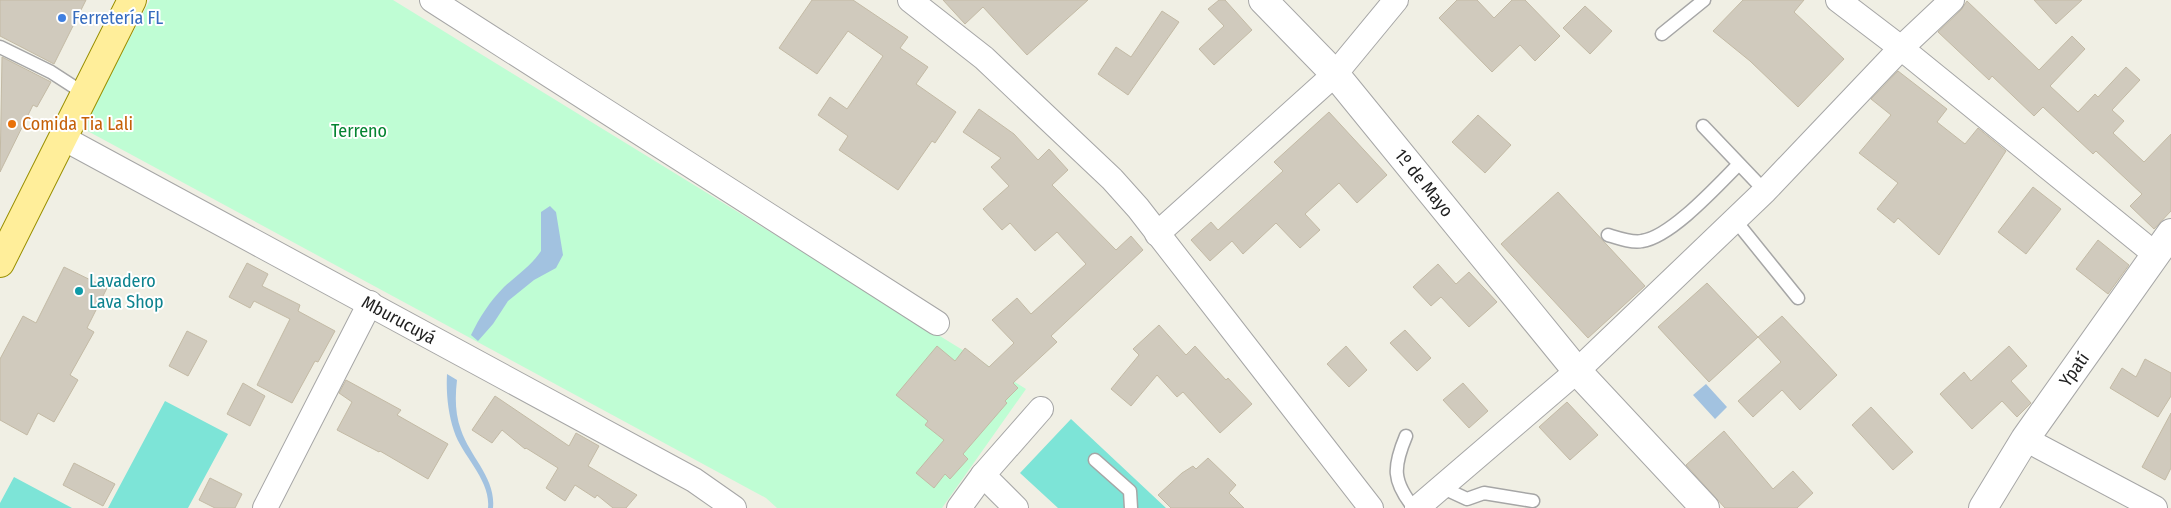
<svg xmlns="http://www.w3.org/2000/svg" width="2171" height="508" viewBox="0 0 2171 508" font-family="'Fira Sans Condensed',sans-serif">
	<rect width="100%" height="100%" fill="#f0efe4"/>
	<path fill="#bffdd4" d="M150,0H393L1026,389L942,508H777L766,498L82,128Z"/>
	<path fill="#7de4d7" d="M165,401L228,434L188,508H108Z
		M1071,419L1166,508H1058L1020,473Z
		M14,477L72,508H0V503Z"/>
	<path fill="#a2c2e0" d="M550,206L556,212L563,255L556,268L534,280L508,301L493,324L478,341L471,335C479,318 490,301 504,287C517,275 531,266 541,251V212Z
		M447,374L457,380C455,397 455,414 461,430C470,457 496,478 493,508H488C491,480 462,456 454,431C448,413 446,393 447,374Z
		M1706,384L1727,407L1715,419L1693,395Z"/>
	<path fill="#d0cabd" stroke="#c3baa5" d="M0,0H86L54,64L0,36Z
		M812,0H853L908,37L900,48L928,67L916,84L956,112L935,143L932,141L898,190L839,150L848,136L818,115L830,97L847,109L883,56L848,31L817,74L779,48Z
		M943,0H1088L1027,55L983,7L965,24Z
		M1219,0H1225L1252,30L1214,65L1199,49L1224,26L1208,9Z
		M1457,0H1477L1494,18L1512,0H1525L1560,36L1535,61L1520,45L1492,72L1439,18Z
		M1743,0H1804L1794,12L1844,59L1798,107L1750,61L1713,31Z
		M2034,0H2082L2056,24Z
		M1967,1L2039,70L2072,36L2085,49L2050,86L2078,112L2095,94L2098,97L2126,67L2140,80L2112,110L2124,121L2113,133L2144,162L2171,134V211L2154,229L2130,206L2142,194L2096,151L2093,154L2043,107L2034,116L1992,76L1989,80L1938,32L1961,10Z
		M1585,6L1612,31L1590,54L1563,28Z
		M1162,11L1179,22L1128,95L1098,74L1116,47L1131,57Z
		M2,57L51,82L37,107L33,105L0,172Z
		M1898,71L1947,109L1937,122L1965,144L1978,128L2006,151L1939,255L1898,218L1894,223L1877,209L1898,183L1859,153L1891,115L1871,99Z
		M979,109L1014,134L1038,160L1049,149L1068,170L1052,185L1116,250L1131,236L1143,250L1051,336L1057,342L1013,383L1018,388L1005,401L1007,403L963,454L968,459L950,479L945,474L934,488L916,473L944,440L925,425L928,421L896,395L937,346L955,361L965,348L989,367L1014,343L992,320L1017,298L1031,314L1086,264L1057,232L1035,251L1010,223L1002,230L983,209L1009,186L991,167L1001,158L963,132Z
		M1329,112L1387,175L1357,203L1339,183L1305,214L1320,230L1300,248L1276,223L1243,254L1232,241L1210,261L1191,240L1211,222L1218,230L1283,171L1274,162Z
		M1478,115L1511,145L1485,173L1452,142Z
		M2033,187L2061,209L2026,254L1998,232Z
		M1558,192L1645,286L1588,338L1501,244Z
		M2098,240L2129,265L2108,294L2076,269Z
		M247,263L268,274L262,286L300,305L298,311L335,331L318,362L315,361L292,403L257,385L290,319L254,301L250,308L229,297Z
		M1438,264L1456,284L1469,272L1497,302L1469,327L1441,297L1431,306L1413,287Z
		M64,267L107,288L87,328L94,332L70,375L78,380L54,422L38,413L27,435L0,420V359L23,316L36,323Z
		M1707,283L1758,337L1709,382L1658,327Z
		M1782,316L1837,375L1800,410L1782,390L1753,417L1738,401L1781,362L1758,337Z
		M1159,325L1186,355L1195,346L1226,380L1228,378L1252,404L1220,433L1183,392L1177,397L1157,375L1131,406L1111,389L1139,355L1133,349Z
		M1405,330L1431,358L1417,371L1390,343Z
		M187,331L207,341L188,376L169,366Z
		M1346,346L1367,370L1349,387L1327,364Z
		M2009,346L2027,366L2011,381L2031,403L2017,417L2002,401L1972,429L1940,394L1964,372L1971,381Z
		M2145,359L2171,373V396L2158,417L2110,388L2122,368L2136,377Z
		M346,380L401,410L397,415L448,444L428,479L380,451L379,452L337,430L352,402L339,393Z
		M243,383L265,396L250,426L227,414Z
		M1463,383L1488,411L1469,428L1443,400Z
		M495,396L569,446L576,433L599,446L588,466L637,495L626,508H613L597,495L595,498L575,485L565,501L546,488L558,468L526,448L525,449L502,430L492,443L472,430Z
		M1567,402L1598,435L1570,460L1539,427Z
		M1871,407L1913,452L1893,470L1852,425Z
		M2171,413V468L2165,480L2142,467Z
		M1724,431L1773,489L1793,471L1813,493L1797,508H1725L1686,465Z
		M1208,458L1236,485L1229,493L1244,508H1171L1158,495L1182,473L1193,466L1196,469Z
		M74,463L115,484L103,506L63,485Z
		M210,478L242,494L235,508H215L199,500Z"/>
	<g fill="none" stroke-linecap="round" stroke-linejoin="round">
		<g stroke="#a6a6a6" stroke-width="15">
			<path id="service" d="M1662,34L1704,0
				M0,47L51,72L85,94
				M1703,126L1765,191
				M1735,220L1798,298
				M1608,235C1618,238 1632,243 1642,241C1671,237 1718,185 1739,164
				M1406,436C1393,467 1392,481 1414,508
				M1095,460L1130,491L1131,508
				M1441,487L1467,499L1484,493L1533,501"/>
		</g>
		<g stroke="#a6a6a6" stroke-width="26">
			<g id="minor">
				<path d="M432,0L937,323"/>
				<path d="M910,0L984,58L1112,179L1138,208L1371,508"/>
				<path d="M1838,0L1901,48L2155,254"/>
				<path id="s1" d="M63,138L694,480L734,508"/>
				<path d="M1157,234L1335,74L1396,0"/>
				<path d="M2025,439L2155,508"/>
				<path d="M983,475L1016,508"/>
				<path d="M265,508L370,303"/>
				<path d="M959,508L983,475L1041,409"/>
				<path d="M1417,508L1577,371L1765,191L1901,48L1952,0"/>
			</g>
		</g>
		<g stroke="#a6a6a6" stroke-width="30">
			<g id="tertiary">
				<path d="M1263,0L1335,74L1577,371L1705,508"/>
				<path id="s2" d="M1983,508L2025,439L2171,233"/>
			</g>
		</g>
		<g stroke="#998f00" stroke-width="30">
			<path id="primary" d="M0,263L132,0"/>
		</g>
		<use href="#service" stroke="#fff" stroke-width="12"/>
		<use href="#minor" stroke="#fff" stroke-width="24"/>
		<use href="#tertiary" stroke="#fff" stroke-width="28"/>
		<use href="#primary" stroke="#ffee9a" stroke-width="28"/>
	</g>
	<circle fill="#3f7fe0" stroke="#fff" stroke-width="2" cx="62" cy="18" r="5"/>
	<circle fill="#e8710a" stroke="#fff" stroke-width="2" cx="12" cy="124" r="5"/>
	<circle fill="#0f9aa8" stroke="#fff" stroke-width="2" cx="79" cy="291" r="5"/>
	<g text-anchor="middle" stroke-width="4" stroke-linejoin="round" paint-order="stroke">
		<g font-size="18" fill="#366cbe" stroke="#fff" text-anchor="start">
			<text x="72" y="24">Ferretería FL</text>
		</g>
		<g font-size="18" fill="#c56008" stroke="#fff" text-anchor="start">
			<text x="22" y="130">Comida Tia Lali</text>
		</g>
		<g font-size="18" fill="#058431" stroke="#fff">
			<text x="359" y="137">Terreno</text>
		</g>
		<g font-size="18" fill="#1f1f1f" stroke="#fff">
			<text transform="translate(1424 183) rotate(51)" y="6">1º de Mayo</text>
			<text dy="6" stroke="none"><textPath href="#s1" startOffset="382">Mburucuyá</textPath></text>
			<text dy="6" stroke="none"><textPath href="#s2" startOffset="166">Ypatí</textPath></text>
		</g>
		<g font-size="18" fill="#0d838f" stroke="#fff" text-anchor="start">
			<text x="89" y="287">Lavadero<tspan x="89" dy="21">Lava Shop</tspan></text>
		</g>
	</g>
</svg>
